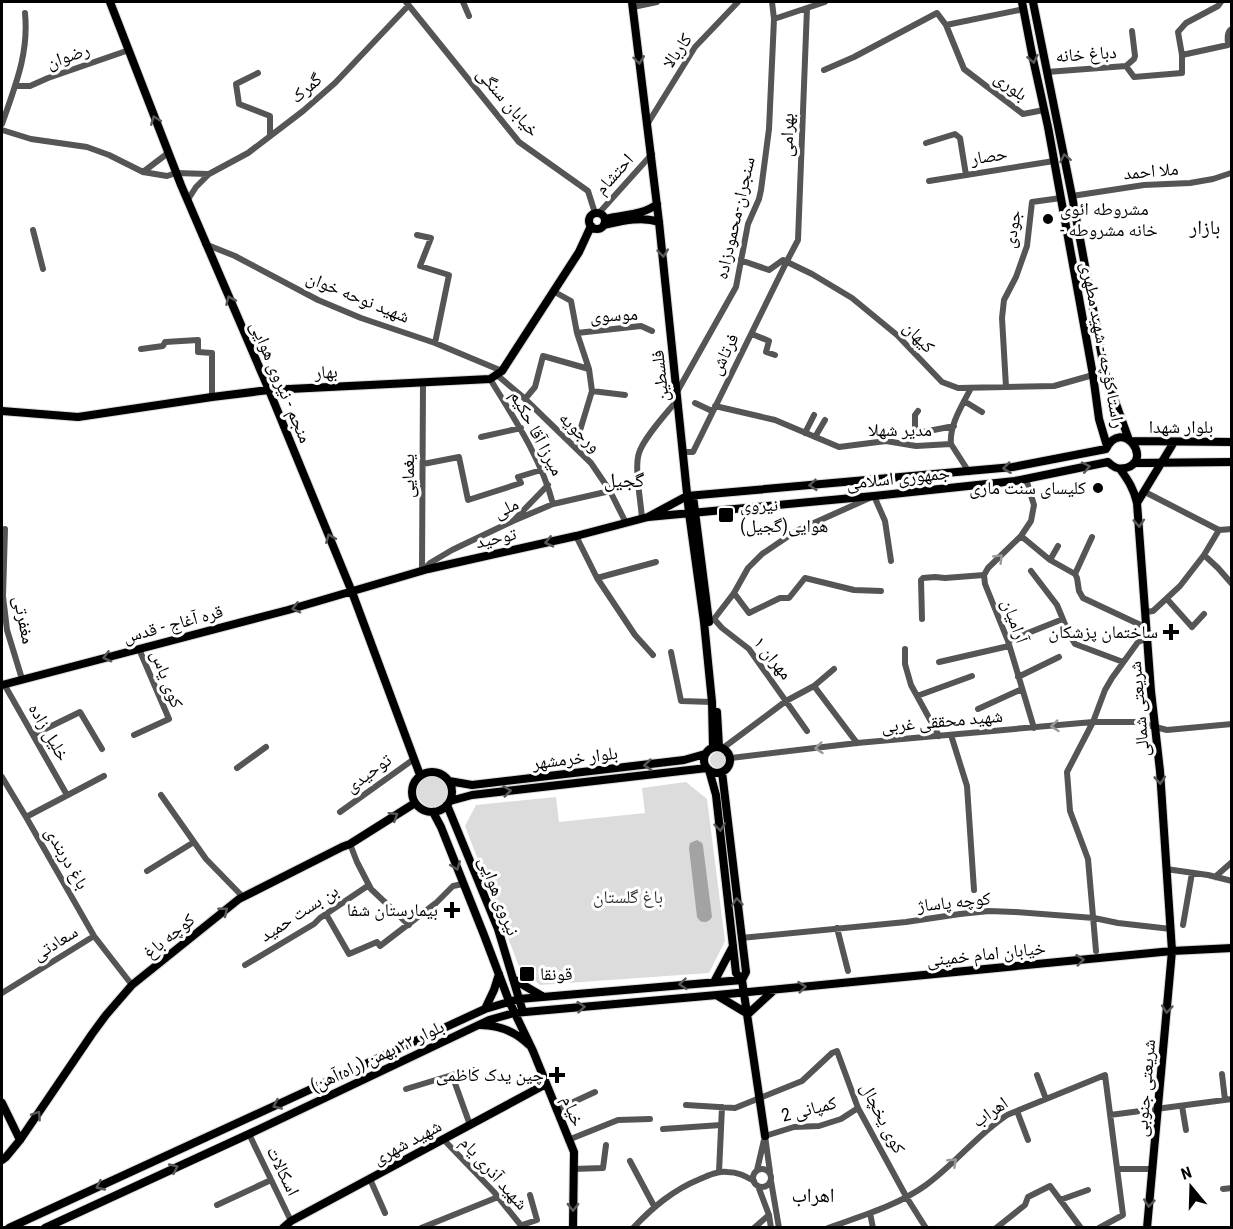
<svg xmlns="http://www.w3.org/2000/svg" width="1233" height="1229" viewBox="0 0 1233 1229" font-family="'Roboto Condensed','Noto Naskh Arabic',sans-serif">
	<rect width="100%" height="100%" fill="#fff"/>
	<path fill="#dcdcdc" d="M710 760a8 8 0 1 1 16 0a8 8 0 1 1-16 0Z
		M417 791a16 16 0 1 1 32 0a16 16 0 1 1-32 0Z
		M686,782L707,799L725,941L709,973L540,985L520,969L465,826L476,805L556,797L559,822L645,813L642,788Z"/>
	<path fill="#a3a3a3" d="M697,840L702,843L703,846L712,917C709,922 705,923 700,921L697,917L689,848L690,843Z"/>
	<g fill="none" stroke-linecap="round" stroke-linejoin="round">
		<g stroke="#dbdbdb" stroke-width="10">
			<path id="major" d="M110,2L181,185L269,390L352,592L420,775
				M632,2L659,222L689,513L704,622L712,702L713,747
				M1022,2L1033,59L1048,127L1093,375L1099,419L1107,446
				M1033,2L1072,196L1105,373L1129,440
				M589 221a8 8 0 1 1 16 0a8 8 0 1 1-16 0Z
				M605,219C623,214 642,216 657,204
				M604,225C622,221 642,216 659,222
				M2,411L78,417L212,397L269,390L490,379L502,371L579,252L591,226
				M1131,441L1232,442
				M1134,463L1232,462
				M1120,469C1128,480 1134,489 1137,503L1151,691L1160,771L1172,951L1147,1228
				M693,496L709,622
				M1137,503L1174,442
				M2,685L288,610L428,569L576,536L648,517L874,496L1015,481L1108,462C1113,467 1118,470 1126,468C1154,460 1122,417 1106,449L1013,467L687,496L648,517
				M717,712L719,747
				M704 760a13 13 0 1 1 26 0a13 13 0 1 1-26 0Z
				M709,770L716,795L736,973L742,980L765,1136
				M412 792a20 20 0 1 1 40 0a20 20 0 1 1-40 0Z
				M722,772L746,972L742,980
				M449,781L472,785L684,760L705,754
				M450,801L472,795L707,768
				M447,805L498,929L523,1012
				M433,812L441,827L484,935L509,1001L533,1051L574,1152L573,1228
				M513,979L542,996
				M714,982L733,946
				M718,996L748,1014
				M485,1009L494,990L499,974
				M748,1014L773,991
				M480,1025C499,1025 516,1032 529,1045
				M2,1103L20,1140
				M2,1160L6,1157L20,1140L92,1034L106,1015L132,985L239,899L342,847L350,844L415,803
				M9,1228L485,1009L519,999L742,980
				M45,1228L249,1134L489,1020L514,1013L717,995L1172,951L1232,948
				M283,1228L291,1221L546,1084"/>
		</g>
		<path stroke="#555" stroke-width="6" d="M406,2L519,142L588,191L595,213
			M463,2L469,16
			M633,7L657,2
			M774,19L825,2
			M946,25L1024,9
			M1182,55L1178,32L1186,23L1218,6L1221,2
			M1126,66L1134,59L1135,56L1132,31
			M824,70L854,57L937,13L946,25L964,69L1023,114L1044,110
			M1047,72L1126,66L1134,77L1182,73V55L1228,45C1228,40 1226,32 1232,29
			M258,73L236,84L239,104L270,116V135
			M16,86H30L48,78L129,50
			M648,123L695,47L738,2
			M2,124C15,86 29,54 25,13
			M2,130L31,139L87,147L109,155L143,172L167,176L176,173L208,174
			M926,143L955,134L960,138L966,175
			M143,172L168,153
			M929,181L1054,161
			M1072,196L1144,185L1190,183L1213,179L1231,173
			M187,201L196,187L209,174L248,153L303,111L335,83L408,6
			M599,213L652,154
			M33,230L43,269
			M417,235L431,238L420,266L449,275L435,343
			M205,244L235,256L318,300L361,318L435,343L502,371
			M740,260L769,270L783,260L812,274L852,298L897,335L942,382L958,388L1054,386L1093,375
			M553,291L571,301L577,333L589,369L592,391L575,447
			M577,333L641,326L652,331
			M752,334L769,341L766,352L775,355
			M141,349L163,346L165,342L198,340V352L212,353V397
			M497,375L523,397L591,463L610,491L626,523
			M490,379C514,418 541,458 553,504
			M1006,387L1002,318L1004,300L1016,277L1027,246L1032,202L1061,198
			M592,391L625,395
			M677,392L736,287L748,224L759,199L761,190L769,129L774,19L772,2
			M525,399L535,387L543,356L589,369
			M964,401L982,412
			M695,403L712,411
			M715,406L775,420L839,447L886,441L916,446L951,444L969,472
			M918,411L915,415V430L918,433L954,426
			M805,433L814,415
			M481,437L521,428
			M815,437L825,420
			M951,444C949,425 963,404 971,388
			M683,452H693L787,261L798,240L807,8
			M423,464L459,457L468,500L521,483L518,477L541,470
			M1026,479L1034,505L1031,521L1021,536L988,568L984,575L985,584L1008,641L1034,728
			M1145,492L1219,530L1232,529
			M515,519L548,485
			M642,519C641,501 634,468 639,453C644,437 667,413 678,399
			M5,529L3,596L7,630L22,679
			M576,536L597,578L635,635L653,655
			M1021,536L1050,560L1075,574L1077,578L1079,591L1083,598L1147,628
			M1204,555L1218,568L1232,584
			M1050,560L1058,546
			M423,570L430,563L452,550L513,521L553,504L610,491
			M422,571L423,382
			M1031,571L1057,605L1069,634L1075,644L1123,662
			M1075,574L1092,537
			M597,578L656,562
			M734,593L749,613L780,598H789L805,578L854,590L881,591
			M1167,599L1192,627L1204,614
			M1145,612L1153,611L1180,586L1204,555L1219,530
			M714,619L734,593L748,568L762,554L796,531L874,496L885,521L891,561
			M922,619L921,580L923,578L935,577L945,578L984,575
			M712,620L714,619L722,628L749,649L807,731
			M1008,641L1063,619
			M905,649V664L911,685L939,736
			M671,652L681,701L712,702
			M939,662L1009,646
			M1018,677L1059,657
			M4,684L67,795
			M814,686L857,743
			M917,696L972,676
			M978,709L1022,689
			M33,735L80,712L102,749
			M134,735L169,719L139,649
			M951,735L967,786L974,890
			M723,748L786,701L814,686L834,669
			M731,758L857,743L1093,722H1136L1167,730L1232,724
			M237,768L266,747
			M104,776L26,817L94,936L132,985
			M2,777L26,817
			M161,795L206,859L243,897
			M340,812L414,759
			M350,844L357,862L371,889L409,925
			M1166,869L1208,875L1232,881
			M147,871L194,842
			M1215,877L1232,862
			M326,914L349,954L377,942L380,946L436,903L453,886L463,884
			M1183,925L1192,873
			M837,928L848,971
			M741,938L906,922L960,914L989,911L1015,912L1094,918L1118,923L1171,929
			M1096,951L1088,859L1070,811L1067,772L1093,722L1105,690L1112,678L1138,642L1148,638
			M245,965L314,924L320,918L369,885
			M2,993L94,936
			M1222,1074L1225,1100
			M452,1075L470,1125
			M1037,1075L1046,1099
			M406,1089L452,1075L474,1070
			M686,1105L735,1108L802,1081L832,1053L837,1051L858,1108L907,1198L926,1228
			M1182,1106L1186,1130
			M556,1110L595,1092
			M1017,1111L1028,1140
			M1110,1115L1232,1099
			M663,1129L721,1125
			M249,1134L291,1221
			M765,1136L794,1127L819,1126L841,1119L858,1108
			M765,1136L770,1172
			M443,1139L494,1192L523,1228
			M568,1140L618,1120L650,1119
			M630,1161L654,1206
			M753 1178a9 9 0 1 1 18 0a9 9 0 1 1-18 0Z
			M573,1169L603,1168L606,1145
			M1117,1169H1152
			M757,1170L764,1140
			M719,1172L722,1107
			M370,1179L385,1213
			M771,1181L779,1228
			M758,1186L769,1215L771,1228
			M1223,1189L1232,1188
			M1060,1200L1088,1190
			M217,1205L271,1180
			M870,1213L873,1228
			M522,1225L537,1220L530,1195
			M421,1228L498,1197
			M633,1228C653,1207 673,1190 700,1179C709,1175 718,1171 727,1172C738,1172 745,1176 754,1181
			M754,1228L769,1215
			M828,1228C861,1216 897,1206 926,1185C955,1164 977,1135 1007,1115L1105,1075L1123,1215L1099,1228
			M996,1228L1025,1205L1028,1197L1050,1186L1081,1228"/>
		<use href="#major" stroke="#000" stroke-width="8"/>
	</g>
	<defs><path id="oneway-chevron" d="M-2-3.5L2.5 0L-2 3.5" fill="none" stroke-width="1.6" stroke-linecap="round" stroke-linejoin="round" transform="scale(1.5)"/></defs>
	<g stroke="#595959">
		<use href="#oneway-chevron" transform="translate(1033 59) rotate(78)"/>
		<use href="#oneway-chevron" transform="translate(639 60) rotate(83)"/>
		<use href="#oneway-chevron" transform="translate(155 120) rotate(-111)"/>
		<use href="#oneway-chevron" transform="translate(1065 158) rotate(-101)"/>
		<use href="#oneway-chevron" transform="translate(663 253) rotate(84)"/>
		<use href="#oneway-chevron" transform="translate(230 300) rotate(-114)"/>
		<use href="#oneway-chevron" transform="translate(1086 467) rotate(-12)"/>
		<use href="#oneway-chevron" transform="translate(1007 468) rotate(173)"/>
		<use href="#oneway-chevron" transform="translate(813 485) rotate(175)"/>
		<use href="#oneway-chevron" transform="translate(1139 523) rotate(86)"/>
		<use href="#oneway-chevron" transform="translate(330 538) rotate(-112)"/>
		<use href="#oneway-chevron" transform="translate(549 542) rotate(167)"/>
		<use href="#oneway-chevron" transform="translate(296 608) rotate(165)"/>
		<use href="#oneway-chevron" transform="translate(107 657) rotate(165)"/>
		<use href="#oneway-chevron" transform="translate(648 765) rotate(174)"/>
		<use href="#oneway-chevron" transform="translate(1160 780) rotate(86)"/>
		<use href="#oneway-chevron" transform="translate(507 791) rotate(-7)"/>
		<use href="#oneway-chevron" transform="translate(394 816) rotate(-32)"/>
		<use href="#oneway-chevron" transform="translate(720 827) rotate(83)"/>
		<use href="#oneway-chevron" transform="translate(456 866) rotate(69)"/>
		<use href="#oneway-chevron" transform="translate(737 902) rotate(-96)"/>
		<use href="#oneway-chevron" transform="translate(224 911) rotate(-39)"/>
		<use href="#oneway-chevron" transform="translate(1080 960) rotate(-6)"/>
		<use href="#oneway-chevron" transform="translate(683 984) rotate(175)"/>
		<use href="#oneway-chevron" transform="translate(802 987) rotate(-6)"/>
		<use href="#oneway-chevron" transform="translate(581 1007) rotate(-5)"/>
		<use href="#oneway-chevron" transform="translate(1167 1009) rotate(95)"/>
		<use href="#oneway-chevron" transform="translate(277 1105) rotate(155)"/>
		<use href="#oneway-chevron" transform="translate(37 1115) rotate(-56)"/>
		<use href="#oneway-chevron" transform="translate(174 1168) rotate(-25)"/>
		<use href="#oneway-chevron" transform="translate(100 1186) rotate(155)"/>
		<use href="#oneway-chevron" transform="translate(1149 1203) rotate(96)"/>
		<use href="#oneway-chevron" transform="translate(573 1207) rotate(90)"/>
	</g>
	<g stroke="#999">
		<use href="#oneway-chevron" transform="translate(999 558) rotate(-45)"/>
		<use href="#oneway-chevron" transform="translate(1055 726) rotate(174)"/>
		<use href="#oneway-chevron" transform="translate(819 748) rotate(174)"/>
		<use href="#oneway-chevron" transform="translate(953 1162) rotate(-43)"/>
	</g>
	<g fill="#000" stroke="#fff" stroke-width="2">
		<circle cx="1048" cy="219" r="6"/>
		<circle cx="1098" cy="488" r="6"/>
		<rect x="718" y="507" width="16" height="16" rx="3"/>
		<path d="M1168 623h6v6h6v6h-6v6h-6v-6h-6v-6h6z"/>
		<path d="M449 901h6v6h6v6h-6v6h-6v-6h-6v-6h6z"/>
		<rect x="519" y="966" width="16" height="16" rx="3"/>
		<path d="M554 1066h6v6h6v6h-6v6h-6v-6h-6v-6h6z"/>
	</g>
	<g text-anchor="middle" stroke-width="6" stroke-linejoin="round" paint-order="stroke">
		<g font-size="18" fill="#000" stroke="#fff">
			<text transform="translate(677 51) rotate(-55)" y="6">کاربالا</text>
			<text transform="translate(1086 54) rotate(-4)" y="6">دباغ خانه</text>
			<text transform="translate(68 56) rotate(-19)" y="6">رضوان</text>
			<text transform="translate(1011 86) rotate(37)" y="6">بلوری</text>
			<text transform="translate(306 88) rotate(-41)" y="6">گمرک</text>
			<text transform="translate(508 102) rotate(49)" y="6">خیابان سنگی</text>
			<text transform="translate(787 135) rotate(-88)" y="6">بهرامی</text>
			<text transform="translate(989 156) rotate(-9)" y="6">حصار</text>
			<text transform="translate(1151 171) rotate(-5)" y="6">ملا احمد</text>
			<text transform="translate(614 174) rotate(-48)" y="6">احتشام</text>
			<text transform="translate(735 218) rotate(-77)" y="6">سنجران-محمودزاده</text>
			<text transform="translate(1012 229) rotate(-80)" y="6">جودی</text>
			<text transform="translate(358 297) rotate(22)" y="6">شهید نوحه خوان</text>
			<text transform="translate(614 315) rotate(-3)" y="6">موسوی</text>
			<text transform="translate(919 337) rotate(46)" y="6">کیهان</text>
			<text transform="translate(1103 345) rotate(79)" y="6">راستا کؤچه - شهید مطهری</text>
			<text transform="translate(724 354) rotate(-63)" y="6">فرتاش</text>
			<text transform="translate(326 372) rotate(-3)" y="6">بهار</text>
			<text transform="translate(660 376) rotate(-96)" y="6">فلسطین</text>
			<text transform="translate(281 382) rotate(67)" y="6">منجم - نیروی هوایی</text>
			<text x="1181" y="433">بلوار شهدا</text>
			<text x="900" y="436">مدیر شهلا</text>
			<text transform="translate(580 432) rotate(44)" y="6">ورجویه</text>
			<text transform="translate(537 433) rotate(62)" y="6">میرزا آقا حکیم</text>
			<text transform="translate(408 476) rotate(-90)" y="6">یغمایی</text>
			<text transform="translate(898 478) rotate(-6)" y="6">جمهوری اسلامی</text>
			<text transform="translate(506 508) rotate(-25)" y="6">ملی</text>
			<text transform="translate(496 538) rotate(-13)" y="6">توحید</text>
			<text transform="translate(24 620) rotate(79)" y="6">مغفرتی</text>
			<text transform="translate(1015 621) rotate(70)" y="6">آرامیان</text>
			<text transform="translate(173 624) rotate(-15)" y="6">قره آغاج - قدس</text>
			<text transform="translate(773 658) rotate(51)" y="6">مهران ۱</text>
			<text transform="translate(167 679) rotate(69)" y="6">کوی یاس</text>
			<text transform="translate(1139 709) rotate(-95)" y="6">شریعتی شمالی</text>
			<text transform="translate(942 721) rotate(-5)" y="6">شهید محققی غربی</text>
			<text transform="translate(49 732) rotate(60)" y="6">خلیل زاده</text>
			<text transform="translate(575 758) rotate(-7)" y="6">بلوار خرمشهر</text>
			<text transform="translate(368 773) rotate(-36)" y="6">توحیدی</text>
			<text transform="translate(67 858) rotate(60)" y="6">باغ دربندی</text>
			<text transform="translate(499 896) rotate(69)" y="6">نیروی هوایی</text>
			<text transform="translate(954 902) rotate(-6)" y="6">کوچه پاساژ</text>
			<text transform="translate(299 913) rotate(-33)" y="6">بن بست حمید</text>
			<text transform="translate(169 936) rotate(-39)" y="6">کوچه باغ</text>
			<text transform="translate(55 943) rotate(-32)" y="6">سعادتی</text>
			<text transform="translate(986 954) rotate(-6)" y="6">خیابان امام خمینی</text>
			<text transform="translate(377 1056) rotate(-25)" y="6">بلوار ۲۲ بهمن (راه آهن)</text>
			<text transform="translate(1145 1088) rotate(-85)" y="6">شریعتی جنوبی</text>
			<text transform="translate(809 1109) rotate(-14)" y="6">کمپانی 2</text>
			<text transform="translate(573 1111) rotate(68)" y="6">خیام</text>
			<text transform="translate(990 1112) rotate(-35)" y="6">اهراب</text>
			<text transform="translate(883 1118) rotate(63)" y="6">کوی یخچال</text>
			<text transform="translate(407 1142) rotate(-28)" y="6">شهید شهری</text>
			<text transform="translate(283 1171) rotate(64)" y="6">اسکالات</text>
			<text transform="translate(494 1173) rotate(48)" y="6">شهید آذری یام</text>
		</g>
		<g font-size="18" fill="#000" stroke="#fff" text-anchor="end">
			<text x="1060" y="215" text-anchor="start">مشروطه ائوی<tspan x="1060" dy="21">- خانه مشروطه</tspan></text>
			<text x="1086" y="494">کلیسای سنت ماری</text>
			<text x="740" y="511" text-anchor="start">نیروی<tspan x="740" dy="21">هوایی(گجیل)</tspan></text>
			<text x="1158" y="638">ساختمان پزشکان</text>
			<text x="438" y="916">بیمارستان شفا</text>
			<text x="540" y="980" text-anchor="start">قونقا</text>
			<text x="544" y="1081">چین یدک کاظمی</text>
		</g>
		<g font-size="18" fill="#333" stroke="#fff">
			<text x="628" y="903">باغ گلستان</text>
		</g>
		<g font-size="20" fill="#000" stroke="#fff">
			<text x="1205" y="234">بازار</text>
			<text x="624" y="487">گجیل</text>
			<text x="813" y="1202">اهراب</text>
		</g>
	</g>
	<rect width="1233" height="1229" fill="none" stroke="#000000" stroke-width="6"/>
	<g transform="translate(1191 1187) rotate(341)" stroke="#ffffff" stroke-width="4.5" paint-order="stroke">
	<path d="M0-4.5L10 22L0 15L-10 22Z" fill="#000000"/>
	<text y="-9" font-size="16" font-weight="bold" text-anchor="middle" fill="#000000">N</text>
	</g>
</svg>
